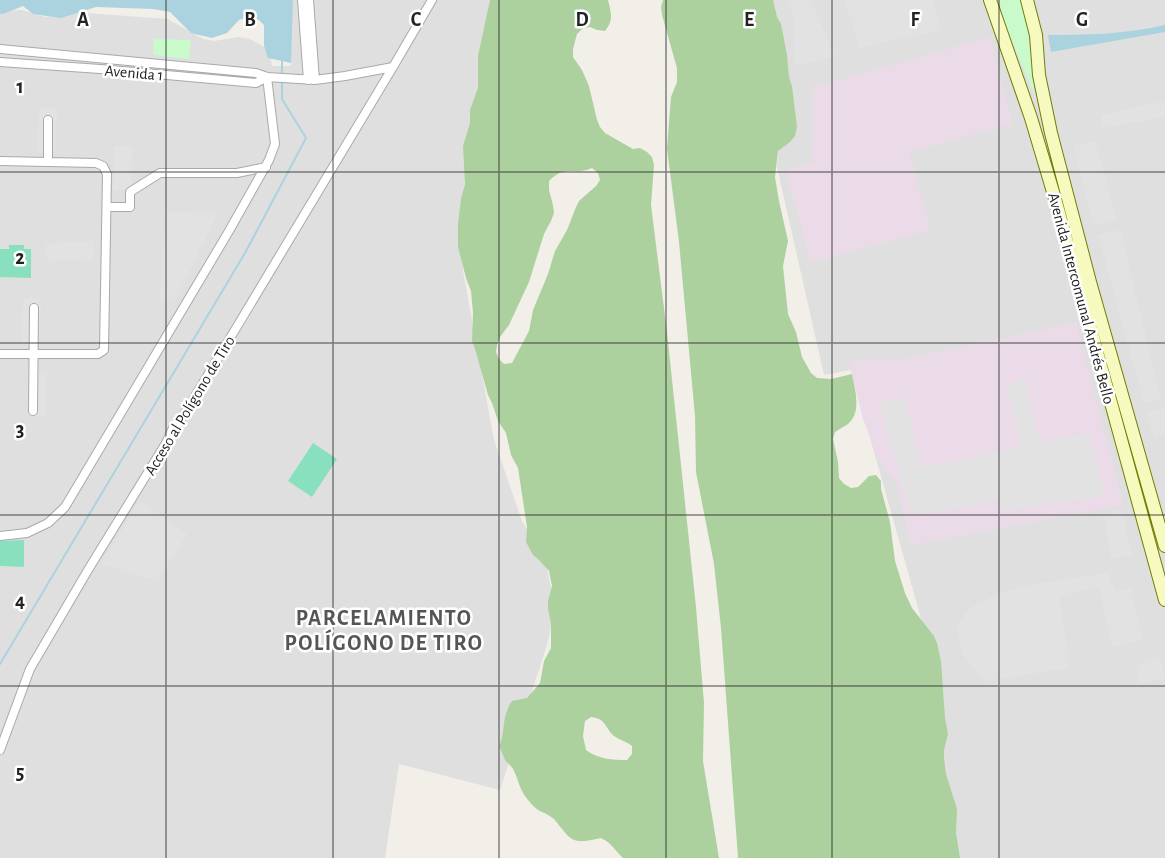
<svg xmlns="http://www.w3.org/2000/svg" width="1165" height="858" viewBox="0 0 1165 858" font-family="'Alegreya Sans',sans-serif">
	<rect width="100%" height="100%" fill="#f2efe9"/>
	<path fill="#e0dfdf" d="M288,0H509L465,171L463,271L494,440L522,521L546,563L555,609L547,645L500,790L399,764L385,858H0V11L22,10L45,17L73,12L168,19L203,39L214,41L238,37L250,39L263,46L270,55L272,66H291Z
		M763,0H1165V858H957L946,794L936,672L851,370L824,375L777,167L781,118Z"/>
	<path fill="#ebdbe8" d="M990,37L1012,124L909,152L930,230L811,262L786,170L812,163L813,88Z
		M1076,323L1123,505L912,545L907,533L906,522L897,484L878,459L862,416L849,361L864,360H899Z"/>
	<path fill="#add19e" fill-rule="evenodd" d="M490,0H608C611,13 614,20 605,31L597,30L590,27L582,29L577,34L573,49V57L582,70L589,86L597,120L600,127L605,133L633,149L640,148L647,152L652,157L654,165L651,205L667,332L696,607L704,703L703,761L719,858H623C614,850 613,844 601,838C571,845 572,841 554,819C550,816 547,814 542,812C537,810 532,805 528,800C519,789 519,781 514,771C512,766 508,764 505,760C503,756 502,751 499,747C506,730 501,717 512,701L527,698L540,683L544,661L551,648V624L548,609V601L552,586L549,571L539,560L533,555L526,542L527,527L518,468L511,455L506,433L498,421L492,403L488,395L475,349L472,341L473,313L471,291L466,278L458,247V223L461,199L465,184L463,146L470,123V110L478,88V56ZM592,168L598,173L600,180L596,186L579,201L576,207L567,230L555,251L548,274L533,310L529,331L512,363L504,364L499,359L496,352L497,345L500,337L509,325L529,282L544,234L551,221L554,213L553,205L549,190V181C566,164 573,176 592,168ZM591,717C607,719 604,727 614,736C619,740 626,741 632,746V754L627,760C613,760 597,759 586,750L583,736L585,721Z
		M663,0H773L777,17L781,24L787,55L789,77L792,86L797,127L795,136L790,142L778,151L775,177L779,201L788,241L783,266L788,314L796,332L802,357L811,373L817,378L831,379L852,374C855,390 862,412 848,424C844,427 839,429 835,432L833,439L838,462L839,478L844,484L851,488L858,487L869,476L876,475L881,481V489L890,522L895,561L905,593L912,608L934,636L937,643L941,661L945,718L948,734L944,750V758L946,774L957,809L956,833L960,858H738L721,628L714,564L696,472L695,416L679,242L667,149L671,97L677,82V68L662,15L661,7Z"/>
	<path fill="#c8facc" d="M999,0H1020L1027,21L1034,94L1004,22Z
		M154,39L191,40L189,59L153,55Z"/>
	<path fill="#88e0be" d="M9,245H24V249H31V278L0,277V249H9Z
		M313,443L337,459L312,497L288,481Z
		M24,540V567L0,566V541Z"/>
	<path fill="#e2e2e2" d="M787,0H810L835,56L795,66V20Z
		M845,0H934L940,30L860,48Z
		M1165,101V117L1103,128L1101,115Z
		M39,108H57L56,152H38Z
		M1095,141L1117,221L1093,226L1074,146Z
		M114,146H132L131,190H113Z
		M166,212L218,213L175,301L160,300Z
		M1120,230L1161,398L1144,403L1098,235Z
		M93,241V259L47,261L46,244Z
		M23,298L41,299L40,343L22,342Z
		M28,372H47L46,416H28Z
		M1024,378L1040,441L1089,434L1105,496L1004,511L1000,500L912,516L879,403L905,398L922,468L1020,447L1007,385Z
		M1165,408V434L1154,438L1146,413Z
		M140,501L187,534L158,581L101,564Z
		M1122,510L1132,555L1111,558L1103,514Z
		M1108,573L1116,592L1131,588L1142,639L1112,647L1099,586L1059,598L1070,668L985,681L961,652L958,627L969,608L995,595L1022,586Z
		M1160,656L1165,678L1140,683L1136,666Z"/>
	<path fill="#aad3df" d="M0,0H293L291,63L268,58L264,46V25L259,20L248,17L239,20L227,33L212,38L191,33L170,12L153,9L96,7L61,18L33,14L23,6L3,14H0Z
		M1165,25V32L1051,52L1048,35C1087,35 1127,34 1165,25Z"/>
	<g fill="none" stroke-linecap="round" stroke-linejoin="round">
		<path stroke="#aad3df" stroke-width="2" d="M282,61V76
			M0,664L245,253L306,138L282,99V81"/>
		<g stroke="#a9a9a9" stroke-width="10">
			<path id="minor" d="M302,0L308,80
				M309,0L315,80
				M0,49L256,73L267,77L315,80L345,76L393,67L432,0
				M0,62L100,69L256,83L267,77
				M0,161L96,163L103,166L107,174L104,350L98,354H0
				M48,162V120
				M107,207H130V192L160,173H237L266,167
				M33,411L34,308
				M0,536L27,533L48,523L65,507L229,231L269,160L275,144L267,77
				M0,750L30,669L88,570L166,443L173,428L182,418L393,67"/>
		</g>
		<g stroke="#707d05" stroke-width="14">
			<path id="secondary" d="M990,0L1031,118L1056,202L1165,600
				M1027,0L1036,35L1039,75L1051,133L1090,282L1165,546"/>
		</g>
		<use href="#minor" stroke="#fff" stroke-width="8"/>
		<use href="#secondary" stroke="#f7fabf" stroke-width="12"/>
	</g>
	<path fill="none" stroke="#222" stroke-width="1.5" stroke-opacity="0.55" d="M166,0V858M333,0V858M499,0V858M666,0V858M832,0V858M999,0V858M0,172H1165M0,343H1165M0,515H1165M0,686H1165"/>
	<g text-anchor="middle" stroke-width="5" stroke-linejoin="round" paint-order="stroke">
		<g font-size="16" fill="#222" stroke="#fff">
			<text transform="translate(134 72) rotate(5)" y="6">Avenida 1</text>
			<text transform="translate(1082 298) rotate(75)" y="6">Avenida Intercomunal Andrés Bello</text>
			<text transform="translate(189 405) rotate(-59)" y="6">Acceso al Polígono de Tiro</text>
		</g>
		<g font-size="22" font-weight="bold" letter-spacing="1.5" fill="#555" stroke="#fff">
			<text x="384" y="625">PARCELAMIENTO<tspan x="384" dy="25">POLÍGONO DE TIRO</tspan></text>
		</g>
	</g>
	<g font-size="20" text-anchor="middle" font-weight="bold" fill="#222" stroke="#fff" stroke-width="5" stroke-linejoin="round" paint-order="stroke">
		<text x="83" y="26">A</text>
		<text x="250" y="26">B</text>
		<text x="416" y="26">C</text>
		<text x="582" y="26">D</text>
		<text x="749" y="26">E</text>
		<text x="915" y="26">F</text>
		<text x="1082" y="26">G</text>
		<text x="20" y="93">1</text>
		<text x="20" y="264">2</text>
		<text x="20" y="436">3</text>
		<text x="20" y="607">4</text>
		<text x="20" y="779">5</text>
	</g>
</svg>
